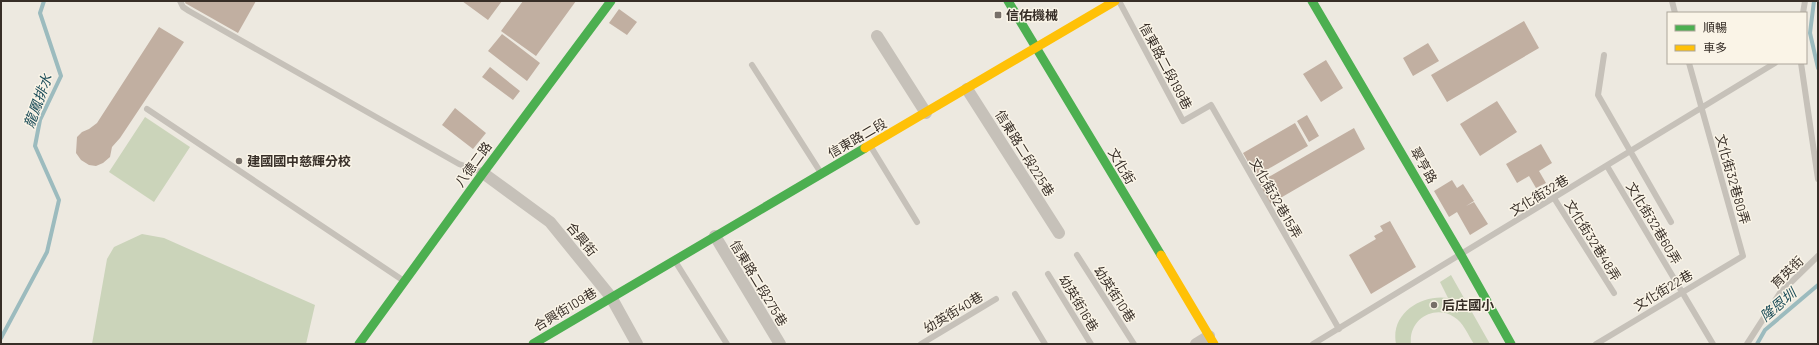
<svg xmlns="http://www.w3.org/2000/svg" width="1819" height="345" viewBox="0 0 1819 345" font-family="Barlow,'Noto Sans TC',sans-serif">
	<rect width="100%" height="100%" fill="#ede9e0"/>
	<path fill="#cbd4ba" d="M145,117L190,147L154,202L109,172Z
		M142,234L164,238L315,305L306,344H92L107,259L114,247Z
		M1451,275L1490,344H1474C1468,335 1463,322 1454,317C1434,304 1408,320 1411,344H1396C1390,313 1422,294 1448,298L1440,282Z"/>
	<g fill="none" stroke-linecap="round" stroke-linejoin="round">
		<path stroke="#9cbbbe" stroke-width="4" d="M1814,1L1810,33L1818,68
			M1,338L47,252L59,200L35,146L40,120L61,76L40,13L44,1
			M1757,344L1765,330L1818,285"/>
	</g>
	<path fill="#c1afa1" d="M186,1H256L238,33L185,3Z
		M462,1H502L488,20Z
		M523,1H576L536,56L501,31Z
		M619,9L637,22L627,35L609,23Z
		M1524,21L1539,48L1447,102L1431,75Z
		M159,27L184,42L120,138L112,147L110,157L103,163L96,166L89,165L81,160L76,153L77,137L82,132L89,129L97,123Z
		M502,34L540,63L527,81L488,51Z
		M1428,43L1439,61L1413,76L1403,58Z
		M1326,60L1343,88L1321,102L1303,74Z
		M490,67L520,91L513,100L482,77Z
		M1497,101L1517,132L1480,156L1460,124Z
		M455,108L486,133L473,149L442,125Z
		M1307,115L1319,136L1309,142L1297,121Z
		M1295,123L1308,146L1256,176L1243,153Z
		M1354,128L1365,149L1270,204L1258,183Z
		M1541,144L1552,163L1539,171L1546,183L1536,188L1529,176L1517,183L1506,164Z
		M1452,180L1457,188L1463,184L1474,201L1466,206L1474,202L1488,224L1470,235L1457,212L1449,217L1434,191Z
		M1390,221L1416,267L1371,294L1349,255L1376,239L1374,236L1383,231L1380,226Z"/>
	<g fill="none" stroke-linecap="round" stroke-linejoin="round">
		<path stroke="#c6c1b9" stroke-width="6" d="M180,1L183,7L189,11L459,164L481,172
			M1119,1L1183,121L1211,105L1339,329
			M1672,1L1675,13
			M1803,13L1805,1
			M1604,55L1598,95L1671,222
			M1801,63L1818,179
			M752,65L821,173
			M147,109L404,281
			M871,147L917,222
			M1607,166L1713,344
			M1554,198L1614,293
			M1077,255L1134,344
			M675,261L727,344
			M1048,274L1091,344
			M1015,294L1045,344
			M921,344L996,299
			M1313,344L1775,63
			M1596,344L1743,256L1689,63
			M1747,344L1780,293L1818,256"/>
		<path stroke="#c6c1b9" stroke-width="12" d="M877,36L926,113
			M967,89L1059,233
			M483,173L550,222L611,297L637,344
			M715,236L780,344
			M1196,344L1209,336"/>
		<path stroke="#4caf50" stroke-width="9" d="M1008,1L1161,255
			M1312,1L1461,255L1511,344
			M359,344L483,173L611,1
			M533,344L865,148"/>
		<path stroke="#ffc107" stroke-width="9" d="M865,148L1115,1
			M1161,255L1214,344"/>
	</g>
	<g fill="#776f68" stroke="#faf4e7" stroke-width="1.5">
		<rect x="994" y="11" width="8" height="8" rx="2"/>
		<circle cx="239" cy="161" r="4"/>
		<circle cx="1434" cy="305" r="4"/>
	</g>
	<g text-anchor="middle" stroke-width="3" stroke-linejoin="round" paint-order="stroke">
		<g font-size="13" font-weight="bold" fill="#372e27" stroke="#faf4e7" text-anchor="start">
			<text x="1006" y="20">信佑機械</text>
			<text x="247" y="166">建國國中慈輝分校</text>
			<text x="1442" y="310">后庄國小</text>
		</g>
		<g font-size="13" fill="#372e27" stroke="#faf4e7">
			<text transform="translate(1166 66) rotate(62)" y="5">信東路二段199巷</text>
			<text transform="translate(857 138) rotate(-30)" y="5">信東路二段</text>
			<text transform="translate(1025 153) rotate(58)" y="5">信東路二段225巷</text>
			<text transform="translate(473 164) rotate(-54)" y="5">八德二路</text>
			<text transform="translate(1424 165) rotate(60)" y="5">翠亨路</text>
			<text transform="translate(1122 166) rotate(59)" y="5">文化街</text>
			<text transform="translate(1733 179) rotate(74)" y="5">文化街32巷80弄</text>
			<text transform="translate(1539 195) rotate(-31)" y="5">文化街32巷</text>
			<text transform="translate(1276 198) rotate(60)" y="5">文化街32巷15弄</text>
			<text transform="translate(1654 223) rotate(59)" y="5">文化街32巷60弄</text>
			<text transform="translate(582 239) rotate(51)" y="5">合興街</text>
			<text transform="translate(1593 240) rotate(58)" y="5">文化街32巷48弄</text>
			<text transform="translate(1787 272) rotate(-45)" y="5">育英街</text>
			<text transform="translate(759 283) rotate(59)" y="5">信東路二段275巷</text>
			<text transform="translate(1663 290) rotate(-31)" y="5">文化街22巷</text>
			<text transform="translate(1115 294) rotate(57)" y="5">幼英街10巷</text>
			<text transform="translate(1079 303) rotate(59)" y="5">幼英街16巷</text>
			<text transform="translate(565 309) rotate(-31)" y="5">合興街109巷</text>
			<text transform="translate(953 312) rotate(-31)" y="5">幼英街40巷</text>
		</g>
		<g font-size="14" font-style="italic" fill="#1c4d59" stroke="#faf4e7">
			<text transform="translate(38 101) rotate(-70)" y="5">龍鳳排水</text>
			<text transform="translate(1778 305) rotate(-40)" y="5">隆恩圳</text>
		</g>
	</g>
	<rect width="1819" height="345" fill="none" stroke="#372e27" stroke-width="4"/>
	<rect x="1667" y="12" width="140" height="52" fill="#faf4e7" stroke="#aca59a"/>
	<rect x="1675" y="25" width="20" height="6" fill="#4caf50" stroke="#aca59a"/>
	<text x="1703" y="32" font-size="12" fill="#372e27">順暢</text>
	<rect x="1675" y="45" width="20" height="6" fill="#ffc107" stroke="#aca59a"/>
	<text x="1703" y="52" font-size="12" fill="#372e27">車多</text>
</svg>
